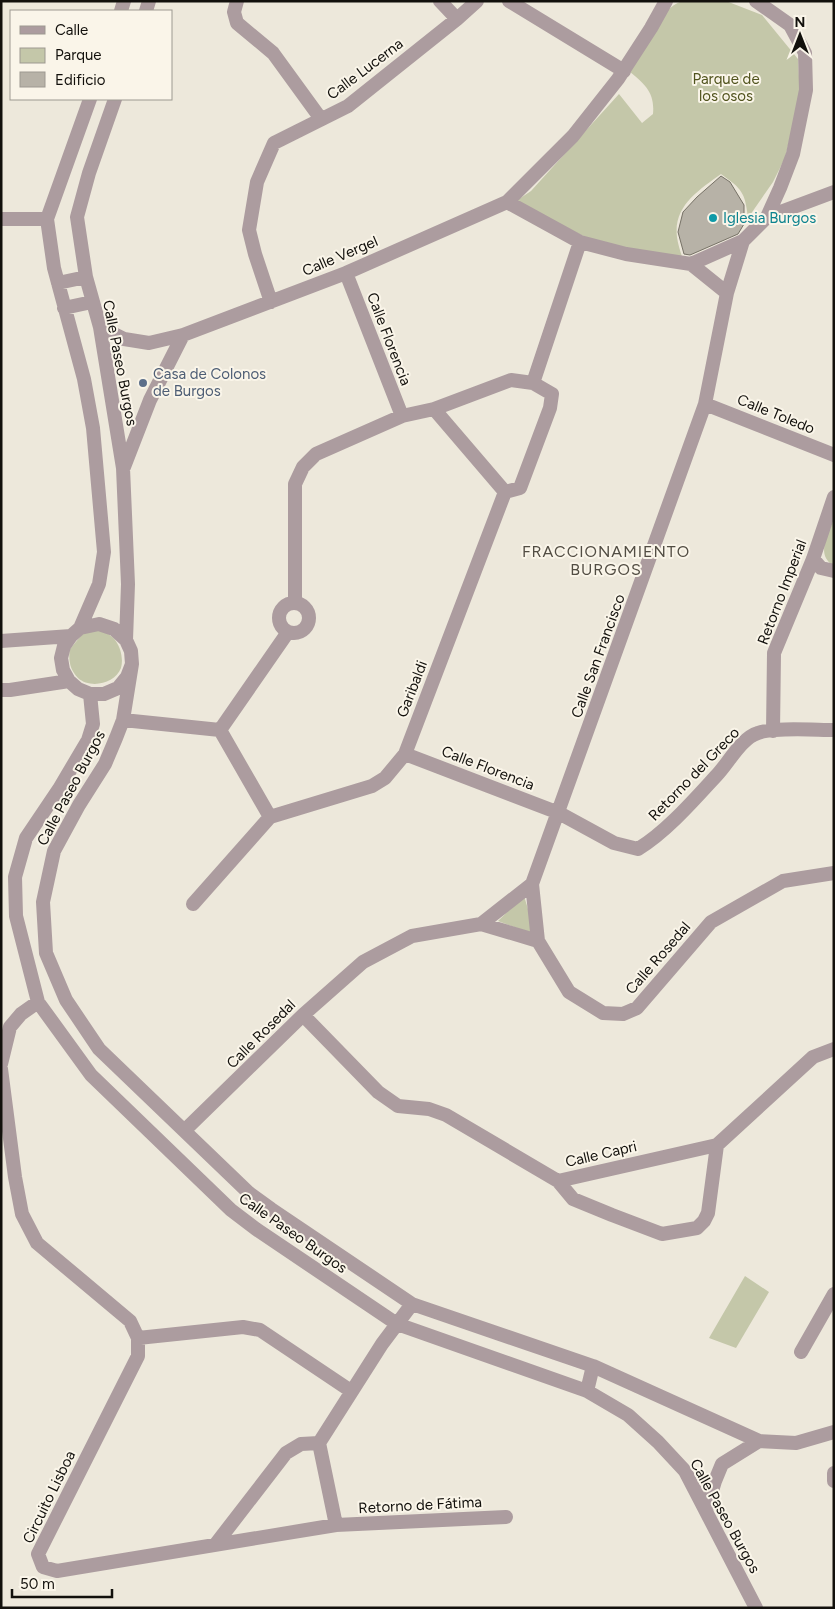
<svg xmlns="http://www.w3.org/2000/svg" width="835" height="1609" viewBox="0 0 835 1609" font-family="Figtree,sans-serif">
	<rect width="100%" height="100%" fill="#ede8db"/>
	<path fill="#c4c7a9" d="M682,1H726L762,15L798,59L800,95L785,158L773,182L748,218C745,192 742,189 721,174C699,190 673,206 677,237C678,245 681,253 683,260L616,251L577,233L516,201L531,191L619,94L642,123L653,114C655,93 645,84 630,72C642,51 658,9 682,1Z
		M834,519V566C815,555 828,535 834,519Z
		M85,631C90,631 95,630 100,631C116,633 125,653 121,668C115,684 90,689 78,678C70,670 68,660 70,649Z
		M524,896L536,935L498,921Z
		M745,1276L769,1292L736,1348L709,1338Z"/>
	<path fill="#b7b2a7" stroke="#767166" d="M721,176L730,182L744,205V224L738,234L690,255L684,254L678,232L683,212L697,197Z"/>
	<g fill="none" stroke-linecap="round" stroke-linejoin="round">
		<path stroke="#ac9c9f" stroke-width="14" d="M237,1L234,12L237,23L273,53L321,119
			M440,1L457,19
			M509,1L624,71
			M121,11L124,1
			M146,11L149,1
			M115,99L89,173L77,217L86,277L100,327L123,468L128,584L126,640
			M507,202L580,242L626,254L691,264L743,241L767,217L780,188L793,154L806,90L805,53L790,25L756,1
			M767,217L834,192
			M1,219H47
			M691,264L727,293
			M346,273L402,416
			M58,283L86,277
			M271,302L255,254L249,230L257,182L274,143L348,106L457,19L477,1
			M64,308L92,302
			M100,327L124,339L149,343L183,335L346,273L507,202L573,136L618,79L651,28L666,1
			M533,383L580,242
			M705,404L834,455
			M434,409L505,492
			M124,467L150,400L183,335
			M813,559L821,568L834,571
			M279 618a15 15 0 1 1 30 0a15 15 0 1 1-30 0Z
			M295,603V484L303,467L316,454L402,416L434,409L511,380L533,383L552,394L550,408L520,488L505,492
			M80,628L99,624L114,629L126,640L131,651L132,664L127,677L118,688L104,694H90L78,689L69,681L63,670L61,658L64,646L71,636L80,628L99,584L104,552L93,428L84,379L54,268L47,219L90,99
			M1,641L71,636
			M132,664L123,720L116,738L105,764L79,805L54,851L43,902L46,953L66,1000L99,1049L249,1193L271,1209L412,1304L593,1366L759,1441L796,1443L834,1432
			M1,690H10L69,681
			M90,694L93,724L88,740L59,789L26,838L15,877L16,916L38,1002L91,1075L231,1210L256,1229L397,1324L587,1391L628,1415L658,1442L685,1471L756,1608
			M123,720L220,730
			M220,730L288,632
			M220,730L270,817
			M773,731L774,653L813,559L834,497
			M405,754L559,813L614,843L638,849C666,832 694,800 716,776C728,764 741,738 758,733C773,727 815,730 834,730
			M270,817L372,786L385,778L405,754L505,492
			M193,904L270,817
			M481,924L532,884
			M538,941L532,884L705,404L727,293L743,241
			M303,1015L378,1092L398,1106L429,1109L446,1115L558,1181L573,1199L612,1215L662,1234L697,1228L704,1221L708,1213L717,1145
			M1,1064L10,1027L21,1014L38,1002
			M1,1069L15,1177L22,1214L37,1243L130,1321L138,1338V1356L38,1554L43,1567L57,1571L336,1525L506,1517
			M185,1130L303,1015L363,962L412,936L481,924L538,941L569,992L603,1013L623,1014L637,1008L711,922L783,881L834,873
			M558,1181L717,1145L813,1057L834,1049
			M138,1338L243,1327L260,1330L351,1391
			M801,1352L834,1294
			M587,1391L593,1366
			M834,1473V1481
			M706,1511L715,1481L722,1464L759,1441
			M336,1525L319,1443L382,1344L412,1304
			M215,1545L286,1453L301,1444L319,1443"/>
	</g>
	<circle fill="#0f9aa8" stroke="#faf5e9" stroke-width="2" cx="713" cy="218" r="5"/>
	<circle fill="#5c6f8a" stroke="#faf5e9" stroke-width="2" cx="143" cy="383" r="5"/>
	<g text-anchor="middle" stroke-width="4" stroke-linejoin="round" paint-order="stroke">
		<g font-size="15" fill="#12100c" stroke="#faf5e9">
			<text transform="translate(365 69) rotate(-37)" y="5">Calle Lucerna</text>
			<text transform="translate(340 256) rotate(-23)" y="5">Calle Vergel</text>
			<text transform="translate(389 339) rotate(69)" y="5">Calle Florencia</text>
			<text transform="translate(120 363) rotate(79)" y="5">Calle Paseo Burgos</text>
			<text transform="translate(776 414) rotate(22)" y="5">Calle Toledo</text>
			<text transform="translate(782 592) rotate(-69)" y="5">Retorno Imperial</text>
			<text transform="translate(598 656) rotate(-70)" y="5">Calle San Francisco</text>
			<text transform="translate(412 689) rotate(-69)" y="5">Garibaldi</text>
			<text transform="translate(488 768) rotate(21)" y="5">Calle Florencia</text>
			<text transform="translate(694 774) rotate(-46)" y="5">Retorno del Greco</text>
			<text transform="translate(71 788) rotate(-62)" y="5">Calle Paseo Burgos</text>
			<text transform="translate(658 958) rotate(-49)" y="5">Calle Rosedal</text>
			<text transform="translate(261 1034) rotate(-45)" y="5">Calle Rosedal</text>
			<text transform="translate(601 1154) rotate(-13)" y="5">Calle Capri</text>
			<text transform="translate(293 1233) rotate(35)" y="5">Calle Paseo Burgos</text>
			<text transform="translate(49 1497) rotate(-64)" y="5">Circuito Lisboa</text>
			<text transform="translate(420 1505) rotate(-3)" y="5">Retorno de Fátima</text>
			<text transform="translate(725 1516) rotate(61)" y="5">Calle Paseo Burgos</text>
		</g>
		<g font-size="15" fill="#50531d" stroke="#faf5e9">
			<text x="726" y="84">Parque de<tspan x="726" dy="17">los osos</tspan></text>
		</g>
		<g font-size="15" fill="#0d838f" stroke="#faf5e9" text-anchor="start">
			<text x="723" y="223">Iglesia Burgos</text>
		</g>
		<g font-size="15" fill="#4e5e75" stroke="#faf5e9" text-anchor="start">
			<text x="153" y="379">Casa de Colonos<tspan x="153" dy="17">de Burgos</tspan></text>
		</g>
		<g font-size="16" letter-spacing="1" fill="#524d43" stroke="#faf5e9">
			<text x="606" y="557">FRACCIONAMIENTO<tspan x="606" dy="18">BURGOS</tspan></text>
		</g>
	</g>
	<rect width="835" height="1609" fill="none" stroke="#12100c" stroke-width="5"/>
	<rect x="10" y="10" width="162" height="90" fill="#faf5e9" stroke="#9d9991"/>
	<rect x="20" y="26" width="25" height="8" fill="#ac9c9f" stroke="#9d9991"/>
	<text x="55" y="35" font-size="15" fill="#12100c">Calle</text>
	<rect x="20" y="48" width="25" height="15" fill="#c4c7a9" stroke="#9d9991"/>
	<text x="55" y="60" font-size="15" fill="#12100c">Parque</text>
	<rect x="20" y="72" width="25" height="15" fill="#b7b2a7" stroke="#9d9991"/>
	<text x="55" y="85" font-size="15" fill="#12100c">Edificio</text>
	<g transform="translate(800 35)" stroke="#faf5e9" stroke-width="4" paint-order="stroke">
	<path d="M0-4L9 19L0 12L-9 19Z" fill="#12100c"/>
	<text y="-8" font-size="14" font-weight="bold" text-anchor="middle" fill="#12100c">N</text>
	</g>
	<path d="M12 1589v8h100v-8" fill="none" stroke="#12100c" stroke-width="2.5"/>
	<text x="20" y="1589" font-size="15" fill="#12100c" stroke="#faf5e9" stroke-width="4" paint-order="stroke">50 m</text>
</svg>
